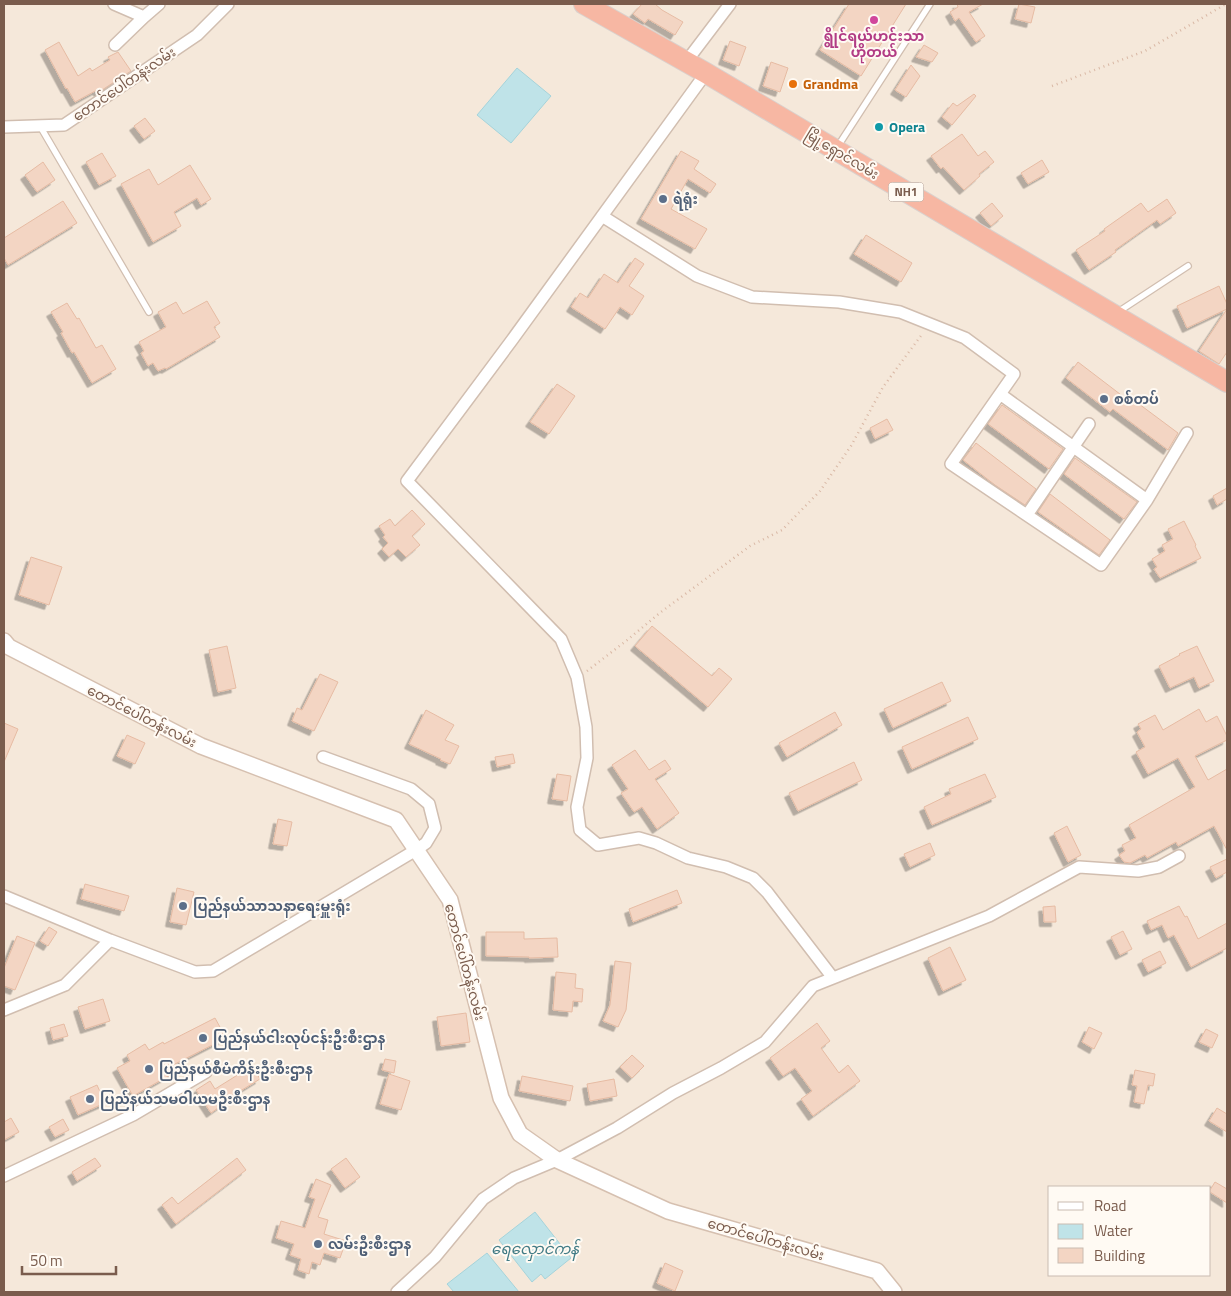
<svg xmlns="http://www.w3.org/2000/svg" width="1231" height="1296" viewBox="0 0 1231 1296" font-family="'Titillium Web','Noto Sans Myanmar',sans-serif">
	<defs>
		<filter id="shadow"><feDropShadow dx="-4.5" dy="4.5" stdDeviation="0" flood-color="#0004"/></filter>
	</defs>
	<rect width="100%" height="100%" fill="#fdf6ec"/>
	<path fill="#f5e8da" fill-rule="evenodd" d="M4,4H1227V1292H4ZM1050,1187H1210V1275H1050Z"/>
	<path fill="#bfe3e8" stroke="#a5d3da" d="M517,68L551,96L511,143L477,115Z
		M535,1212L571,1258L545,1279L541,1274L532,1282L499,1240Z
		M487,1253L519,1292H454L447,1284Z"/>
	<path fill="#f3d5c3" stroke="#e6bba3" filter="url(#shadow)" d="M642,4H655L662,10L683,22L675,35L648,19L645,23L633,14Z
		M849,4H906L861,76L820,50Z
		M957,4H983L969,12L985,36L976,42L959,18L955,21L950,12L958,7Z
		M1019,4L1035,7L1031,23L1015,19Z
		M730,41L746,47L739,66L723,60Z
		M59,42L78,76L90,68L92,71L110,60L108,57L118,52L131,71L99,92L97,90L75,102L67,88L66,89L45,50Z
		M924,45L938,53L932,62L916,57Z
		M771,62L788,68L780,92L763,86Z
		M911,65L920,76L906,97L895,90Z
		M974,94L976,96L952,125L942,117L953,103L957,106Z
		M145,118L155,131L144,139L134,126Z
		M962,134L978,156L985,151L994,162L979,174L980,176L964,190L943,167L941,169L931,156Z
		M681,151L699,161L694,169L716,184L710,193L688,179L671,209L707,229L695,249L641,219Z
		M102,153L116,176L99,185L86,162Z
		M1042,160L1049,172L1028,184L1021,173Z
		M43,162L55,180L37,192L25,175Z
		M190,165L211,199L201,205L197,198L174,212L181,226L153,242L121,184L149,169L158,185Z
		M1167,199L1176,213L1160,224L1157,220L1115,250L1116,252L1089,270L1076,250L1105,231L1104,229L1141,203L1148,212Z
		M63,201L77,223L8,265L4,258V238Z
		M992,203L1003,216L991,226L980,213Z
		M866,235L912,263L901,282L854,254Z
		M635,258L644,264L629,286L644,296L632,315L620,307L605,329L571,307L580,293L588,298L604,274L618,283Z
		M1219,286L1227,304V309L1187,328L1177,306Z
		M207,301L220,323L214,327L220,337L166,369L165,368L158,371L153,363L148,366L141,353L144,351L139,342L166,327L158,312L176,302L183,314Z
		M67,303L77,319L79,318L96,348L102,345L116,369L92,383L74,352L72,353L61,333L63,332L51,312Z
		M1227,309V352L1219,364L1199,351Z
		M1078,362L1133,404L1135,401L1178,433L1168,450L1113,409L1110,412L1066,378Z
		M557,384L575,396L549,434L530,422Z
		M1002,405L1063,449L1049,469L988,424Z
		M887,419L893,430L875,439L870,428Z
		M976,443L1036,489L1025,505L995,485L963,460Z
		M1075,458L1137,502L1124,519L1064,474Z
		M1227,488V499L1217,505L1213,496Z
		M1050,494L1110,540L1099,555L1038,512Z
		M412,510L425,524L412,536L420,545L406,557L398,549L389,557L382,549L388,543L383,537L385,535L379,526L390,519L395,526Z
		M1184,521L1196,545L1195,546L1201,558L1160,578L1154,569L1157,567L1152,559L1165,551L1162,545L1173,539L1168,529Z
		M31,557L62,567L49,605L19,595Z
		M652,626L712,676L719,668L732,679L708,707L635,646Z
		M227,646L236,688L218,692L209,650Z
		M1197,646L1214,681L1199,688L1194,677L1170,688L1159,666L1180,655L1179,654Z
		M320,674L338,682L314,731L292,721L297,708L302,710Z
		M942,682L951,701L893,728L884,709Z
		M1199,709L1206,722L1217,716L1227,736V740L1195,756L1208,780L1227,769V850L1214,826L1178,846L1176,842L1147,858L1145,855L1130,863L1124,862L1119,855L1125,851L1122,845L1136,838L1129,825L1195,787L1178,758L1148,774L1136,752L1145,747L1137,732L1141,729L1138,724L1155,715L1163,730Z
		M426,710L454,725L445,740L459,746L450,764L440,760L441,759L409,744Z
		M835,712L842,725L787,757L779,743Z
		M968,717L978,739L912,769L902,747Z
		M4,723L18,729L4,762Z
		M127,735L145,743L135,764L117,756Z
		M635,750L649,770L665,760L671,769L655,779L679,813L657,829L642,807L634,812L621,793L628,789L612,765Z
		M513,754L515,763L497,767L495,757Z
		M854,762L862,780L798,811L789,793Z
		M557,774L571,776L567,801L552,799Z
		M985,774L996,797L932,825L924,807L951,794L949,789Z
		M278,819L292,822L287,846L273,844Z
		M1067,826L1081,855L1068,862L1054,833Z
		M930,843L935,855L910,867L904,854Z
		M1227,859V872L1216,878L1210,867Z
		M85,884L129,896L124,911L81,899Z
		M177,888L194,892L186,925L170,922Z
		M677,890L682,903L633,922L629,909Z
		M1055,906L1056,922H1044L1043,907Z
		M1179,906L1185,917L1187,916L1198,939L1227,923V948L1191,967L1174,935L1168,938L1162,925L1151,930L1147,921Z
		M49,927L57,932L48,946L40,941Z
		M1123,931L1132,949L1120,955L1111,937Z
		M486,932H524V939L557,938L558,957L529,958V957L486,956Z
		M17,936L35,943L15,990L4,986V968Z
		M950,947L966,980L943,991L928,958Z
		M1160,951L1166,963L1148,972L1142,960Z
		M615,961L631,963L626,1010L618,1027L603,1021L610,1005Z
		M556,972L576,974L575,988L583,989L582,1002L573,1001L572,1012L553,1010Z
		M103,999L110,1021L85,1029L78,1007Z
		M466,1013L470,1042L441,1046L437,1017Z
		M215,1018L226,1038L175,1064L179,1070L133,1096L117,1068L130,1061L127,1055L145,1044L149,1050L163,1042L164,1044Z
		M817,1023L830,1041L821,1048L839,1073L848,1065L860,1081L813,1116L801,1099L812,1091L795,1068L783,1076L770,1058Z
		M64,1024L68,1036L53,1040L50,1028Z
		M1089,1027L1102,1033L1094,1049L1082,1042Z
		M1206,1029L1218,1035L1212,1048L1199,1042Z
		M632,1055L644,1066L632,1078L620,1067Z
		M385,1059L396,1061L394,1073L382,1070Z
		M252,1066L260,1079L224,1101L225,1103L211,1113L196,1090L210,1081L215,1089Z
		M1135,1070L1155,1074L1153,1086L1148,1085L1144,1104L1134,1102L1137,1086L1132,1085Z
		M389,1074L410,1081L401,1110L380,1104Z
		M522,1076L573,1086L570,1101L519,1091Z
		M614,1079L617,1096L590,1101L587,1084Z
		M97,1085L105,1103L78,1115L70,1097Z
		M1217,1108L1227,1114V1132L1209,1121Z
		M11,1118L19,1132L4,1140V1122Z
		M63,1119L69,1130L55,1137L49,1127Z
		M95,1158L101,1166L77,1181L72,1172Z
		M237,1158L246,1170L176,1224L162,1205L172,1197L178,1204Z
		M346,1158L360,1177L345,1188L331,1169Z
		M316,1179L331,1185L318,1217L328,1220L324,1234L346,1241L340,1258L324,1253L320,1265L312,1262L309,1274L298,1270L301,1259L290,1255L294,1244L276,1238L281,1221L305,1228L315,1199L309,1197Z
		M1215,1182L1227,1189V1203L1210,1192V1190Z
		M665,1263L683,1271L675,1291L657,1283Z"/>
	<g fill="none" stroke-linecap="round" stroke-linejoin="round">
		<g stroke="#d1beb0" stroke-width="8">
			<path id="lane" d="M40,126L149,312
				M838,146L930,4
				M1118,312L1188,266"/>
		</g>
		<g stroke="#d1beb0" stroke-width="14">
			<path id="street" d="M114,4L144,17
				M115,45L144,17L159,4
				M686,62L730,4
				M706,73L512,340L407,481L561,639L577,677L586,727L587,758L577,807L580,830L598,845L639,838L656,843L688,858L726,867L753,878L767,892L833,978
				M4,127L64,125L197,35L228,4
				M602,216L697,276L752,297L839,302L900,312L965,338L1014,374L951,464L1101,565L1147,500L1187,433
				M1000,394L1147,500
				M1027,515L1089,424
				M4,896L110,940L195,972L213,971L416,850L426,843L435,828L429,804L411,789L323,757
				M4,1010L65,985L110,940
				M4,1176L133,1115L206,1072
				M397,1292L435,1257L483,1199L514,1178L557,1160L617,1128L673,1093L721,1068L765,1042L813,986L989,916L1079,867L1138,871L1159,867L1179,856"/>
		</g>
		<g stroke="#d6c0b0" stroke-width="18">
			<path id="secondary" d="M4,641L9,647L201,746L396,820L450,900L501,1098L520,1134L557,1160L668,1211L877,1271L894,1292"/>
		</g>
		<g stroke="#dad1cd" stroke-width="22">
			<path id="highway" d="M584,4L706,73L1227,382"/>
		</g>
		<path stroke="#d9b8a5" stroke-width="2.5" stroke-dasharray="1 4" stroke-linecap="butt" d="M1052,86L1145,51L1226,4
			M587,671L626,641L661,612L750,546L782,530L820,491L851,446L883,387L923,333"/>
		<use href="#lane" stroke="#fff" stroke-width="5.5"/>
		<use href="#street" stroke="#fff" stroke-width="11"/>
		<use href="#secondary" stroke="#fff" stroke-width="15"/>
		<use href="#highway" stroke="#f7b7a3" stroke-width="20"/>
	</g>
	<circle fill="#d1479c" stroke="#fffaf3" stroke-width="2" cx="874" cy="20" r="5"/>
	<circle fill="#e8710a" stroke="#fffaf3" stroke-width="2" cx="793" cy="84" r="5"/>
	<circle fill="#0f9aa8" stroke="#fffaf3" stroke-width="2" cx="879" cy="127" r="5"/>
	<g fill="#5c6f8a" stroke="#fffaf3" stroke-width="2">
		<circle cx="663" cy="199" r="5"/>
		<circle cx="1104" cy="399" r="5"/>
		<circle cx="183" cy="906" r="5"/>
		<circle cx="203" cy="1038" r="5"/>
		<circle cx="149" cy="1069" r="5"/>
		<circle cx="90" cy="1099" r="5"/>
		<circle cx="318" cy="1244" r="5"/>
	</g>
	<g text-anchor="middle" stroke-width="4" stroke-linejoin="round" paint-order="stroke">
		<rect fill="#fffaf3" stroke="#a28b7f" stroke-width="1" x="888.5" y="182.5" width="35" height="19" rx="4"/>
		<g font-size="12" font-weight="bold" fill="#7a5c4d">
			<text x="906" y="196">NH1</text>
		</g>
		<g font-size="14" font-weight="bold" fill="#b23c85" stroke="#fffaf3">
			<text x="874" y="41">ရွိုင်ရယ်ဟင်းသာ<tspan x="874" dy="16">ဟိုတယ်</tspan></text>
		</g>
		<g font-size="14" fill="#7a5c4d" stroke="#fffaf3">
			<text transform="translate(124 84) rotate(-34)" y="5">တောင်ပေါ်တန်းလမ်း</text>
			<text transform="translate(842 154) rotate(31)" y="5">မြို့ရှောင်လမ်း</text>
			<text transform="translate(142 716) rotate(27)" y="5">တောင်ပေါ်တန်းလမ်း</text>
			<text transform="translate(465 962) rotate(75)" y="5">တောင်ပေါ်တန်းလမ်း</text>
			<text transform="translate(766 1239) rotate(16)" y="5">တောင်ပေါ်တန်းလမ်း</text>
		</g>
		<g font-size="14" font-weight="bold" fill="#c56008" stroke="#fffaf3" text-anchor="start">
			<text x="803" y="89">Grandma</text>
		</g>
		<g font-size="14" font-weight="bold" fill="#0d838f" stroke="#fffaf3" text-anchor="start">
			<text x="889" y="132">Opera</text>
		</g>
		<g font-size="14" font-weight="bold" fill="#4e5e75" stroke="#fffaf3" text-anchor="start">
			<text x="673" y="204">ရဲရုံး</text>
			<text x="1114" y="404">စစ်တပ်</text>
			<text x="193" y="911">ပြည်နယ်သာသနာရေးမှူးရုံး</text>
			<text x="213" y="1043">ပြည်နယ်ငါးလုပ်ငန်းဦးစီးဌာန</text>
			<text x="159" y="1074">ပြည်နယ်စီမံကိန်းဦးစီးဌာန</text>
			<text x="100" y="1104">ပြည်နယ်သမဝါယမဦးစီးဌာန</text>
			<text x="328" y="1249">လမ်းဦးစီးဌာန</text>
		</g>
		<g font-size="15" font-style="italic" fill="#437c86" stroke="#fffaf3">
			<text x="535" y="1254">ရေလှောင်ကန်</text>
		</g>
	</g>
	<rect width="1231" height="1296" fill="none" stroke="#7a5c4d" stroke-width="10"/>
	<rect x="1048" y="1186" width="162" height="90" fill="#fffaf3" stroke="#cabbb1"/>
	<rect x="1058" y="1202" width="25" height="8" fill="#ffffff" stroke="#cabbb1"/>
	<text x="1094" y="1211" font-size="15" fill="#7a5c4d">Road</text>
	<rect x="1058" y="1224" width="25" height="15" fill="#bfe3e8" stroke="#cabbb1"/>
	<text x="1094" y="1236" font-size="15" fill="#7a5c4d">Water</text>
	<rect x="1058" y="1248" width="25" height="15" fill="#f3d5c3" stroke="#cabbb1"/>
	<text x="1094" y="1261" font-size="15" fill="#7a5c4d">Building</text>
	<path d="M22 1266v8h94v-8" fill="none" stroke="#7a5c4d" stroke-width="2.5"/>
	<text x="30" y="1266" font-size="15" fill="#7a5c4d" stroke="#fffaf3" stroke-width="4" paint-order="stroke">50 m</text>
</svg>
